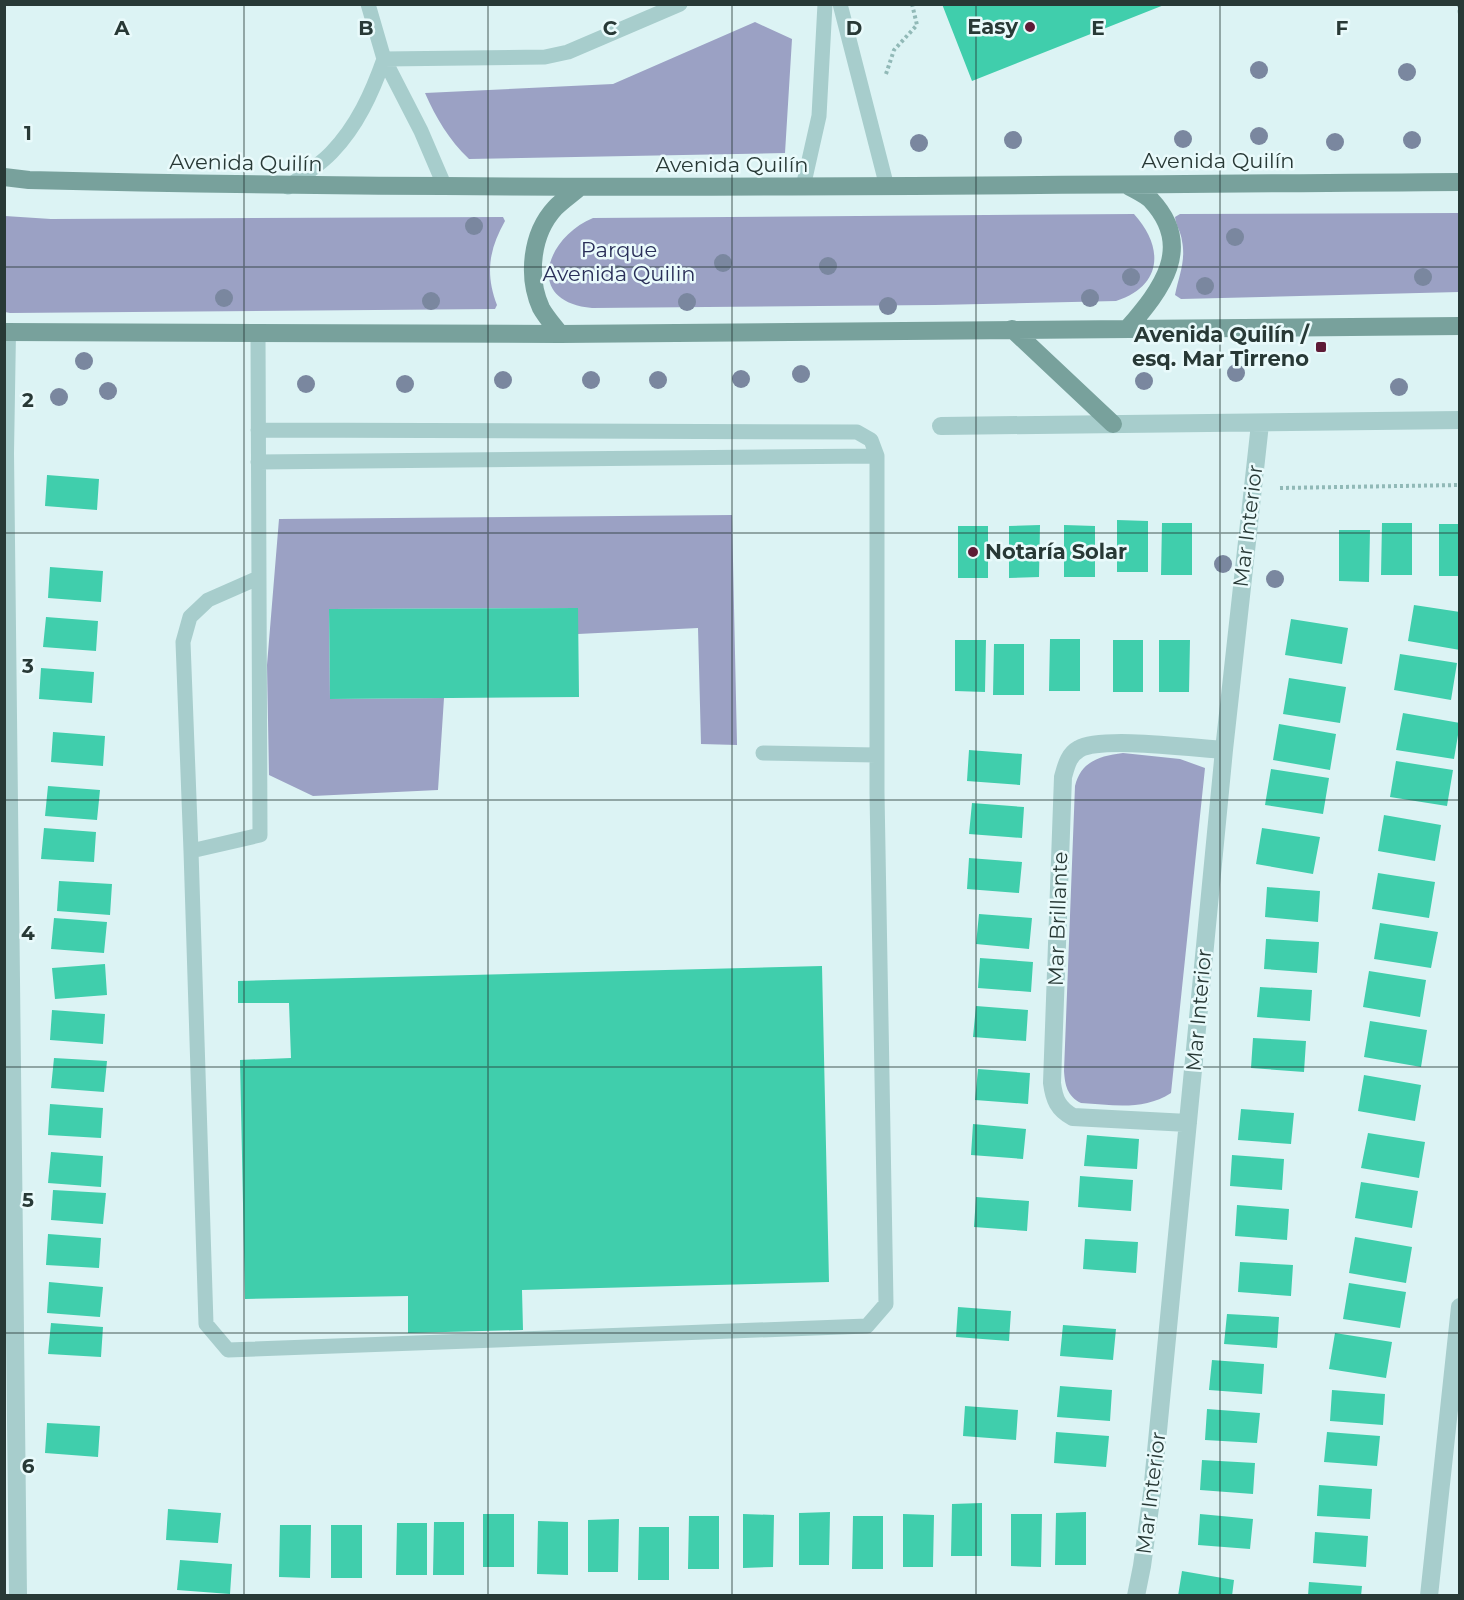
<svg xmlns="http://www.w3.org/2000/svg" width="1464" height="1600" viewBox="0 0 1464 1600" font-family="Montserrat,sans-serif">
	<rect width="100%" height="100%" fill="#dcf3f4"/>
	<path fill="#9ba1c4" d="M755,22L792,39L785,153L469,159C449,140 436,118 425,93L613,84Z
		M1459,213V292L1181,299L1175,295C1179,275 1186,261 1182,241C1181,232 1176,226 1175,217L1180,214Z
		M1134,214C1164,247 1163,286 1116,301L935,305L592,308C524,302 545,238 593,218Z
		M5,216L51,219L503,217L505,221C489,249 485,274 497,305L495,309L10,313L5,312Z
		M732,515L737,745L701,744L698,628L578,634V608L329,609L330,699L444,698L438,790L313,796L269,775L267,665L279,519Z
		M1123,753L1180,759L1205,768L1171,1093C1143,1111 1113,1105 1081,1103C1067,1096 1065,1085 1064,1071L1075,786C1081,761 1100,756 1123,753Z"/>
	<path fill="#40ceac" d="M942,4H1164V5L972,81Z
		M47,475L99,479L97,510L45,506Z
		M1117,520L1148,521V572H1117Z
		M1162,523H1192V575H1161Z
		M1382,523H1412V575H1381Z
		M1439,524H1460V576H1439Z
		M1040,525L1039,577L1009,578V526Z
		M1064,525L1095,526V577H1064Z
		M958,526H988V578H958Z
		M1339,530H1370L1369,582L1339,581Z
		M50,567L103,571L101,602L48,598Z
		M1414,605L1460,612V650L1408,641Z
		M578,608L579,697L330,699L329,609Z
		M46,617L98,621L96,651L43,647Z
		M1291,619L1348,628L1342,664L1285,655Z
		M1050,639H1080V691H1049Z
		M955,640H986L985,692L955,691Z
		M1113,640H1143V692H1113Z
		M1159,640H1190L1189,692H1159Z
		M994,644H1024V695H993Z
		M1400,654L1457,663L1451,700L1394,690Z
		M41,668L94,672L92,703L39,699Z
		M1289,678L1346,687L1340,723L1283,714Z
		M1403,713L1460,723L1454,759L1396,750Z
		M1279,724L1336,734L1330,770L1273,760Z
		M53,732L105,736L103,766L51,762Z
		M969,750L1022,754L1020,785L967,781Z
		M1396,761L1453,770L1447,806L1390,797Z
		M1271,769L1329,778L1323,814L1265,805Z
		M48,786L100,790L97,820L45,816Z
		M972,803L1024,807L1022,838L969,834Z
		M1384,815L1441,825L1435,861L1378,851Z
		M44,828L96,832L94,862L41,859Z
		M1262,828L1320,837L1313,874L1256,864Z
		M969,858L1022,862L1019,893L967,889Z
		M1378,873L1435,882L1429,918L1372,909Z
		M59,881L112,884L110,915L57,911Z
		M1267,887L1320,891L1318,922L1265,917Z
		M979,914L1032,918L1029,949L976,944Z
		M54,918L107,922L104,953L51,949Z
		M1380,923L1438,932L1431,968L1374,959Z
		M1266,939L1319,942L1317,973L1264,969Z
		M980,958L1033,962L1031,992L978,988Z
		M105,964L107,995L55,999L52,968Z
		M822,966L829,1282L522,1290L523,1330L408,1333V1296L245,1299L240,1060L291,1058L289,1003H238V981Z
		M1369,971L1426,980L1420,1017L1363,1007Z
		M1260,987L1312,990L1310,1021L1257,1017Z
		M976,1006L1028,1010L1026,1041L973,1037Z
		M52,1010L105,1014L103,1044L50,1040Z
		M1370,1021L1427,1030L1421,1067L1364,1057Z
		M1253,1038L1306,1041L1304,1072L1251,1068Z
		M54,1058L107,1061L104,1092L51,1088Z
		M978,1069L1030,1073L1028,1104L975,1100Z
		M1364,1075L1421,1085L1415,1121L1358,1111Z
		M50,1104L103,1108L101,1138L48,1135Z
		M1241,1109L1294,1113L1291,1144L1238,1140Z
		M973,1124L1026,1129L1023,1159L971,1155Z
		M1368,1133L1425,1142L1419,1178L1361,1168Z
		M1087,1135L1139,1139L1137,1169L1084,1166Z
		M51,1152L103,1156L101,1187L48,1183Z
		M1232,1155L1284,1159L1282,1190L1230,1186Z
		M1080,1176L1133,1180L1131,1211L1078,1207Z
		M1361,1182L1418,1191L1412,1228L1355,1218Z
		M53,1190L106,1193L103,1224L51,1220Z
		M976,1197L1029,1201L1027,1231L974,1227Z
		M1237,1205L1289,1209L1287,1240L1235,1236Z
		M48,1234L101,1238L99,1268L46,1265Z
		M1355,1237L1412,1247L1406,1283L1349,1273Z
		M1085,1239L1138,1242L1136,1273L1083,1269Z
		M1240,1262L1293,1265L1291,1296L1238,1292Z
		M49,1282L103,1287L100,1317L47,1313Z
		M1349,1283L1406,1292L1400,1328L1343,1319Z
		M958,1307L1011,1311L1009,1341L956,1337Z
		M1227,1314L1279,1317L1277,1348L1224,1344Z
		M51,1323L103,1327L101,1357L48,1354Z
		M1063,1325L1116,1329L1113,1360L1060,1356Z
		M1335,1333L1392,1342L1386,1378L1329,1369Z
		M1212,1360L1264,1364L1262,1394L1209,1390Z
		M1060,1386L1112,1390L1110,1421L1057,1417Z
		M1332,1390L1385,1394L1383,1425L1330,1421Z
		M965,1406L1018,1410L1016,1440L963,1436Z
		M1207,1409L1260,1413L1257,1443L1205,1440Z
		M47,1423L100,1426L98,1457L45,1453Z
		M1056,1432L1109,1436L1106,1467L1054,1463Z
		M1327,1432L1380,1436L1377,1466L1324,1462Z
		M1202,1460L1255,1463L1253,1494L1200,1490Z
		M1319,1485L1372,1489L1370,1519L1317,1516Z
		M982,1503V1556H951L952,1504Z
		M168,1509L221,1513L218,1543L166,1540Z
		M830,1512L829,1565H799V1513Z
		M1086,1512V1565H1055L1056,1513Z
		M483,1514H514V1567H483Z
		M743,1514L774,1515L773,1567L743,1568Z
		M903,1514L934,1515L933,1567H903Z
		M1011,1514H1042L1041,1567L1011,1566Z
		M1200,1514L1253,1519L1250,1549L1198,1545Z
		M689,1516H719V1569H688Z
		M853,1516H883V1569H852Z
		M619,1519L618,1572H588V1520Z
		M538,1521L568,1522V1575L537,1574Z
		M434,1522H464V1575H433Z
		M397,1523H427V1575H396Z
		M280,1525H311L310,1578L279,1577Z
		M331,1525H362V1578H331Z
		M639,1527H669V1580H638Z
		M1315,1532L1368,1536L1366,1567L1313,1563Z
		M180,1560L232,1564L230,1594L177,1590Z
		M1182,1571L1234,1580L1232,1596H1178Z
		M1309,1582L1362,1586L1361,1596H1308Z"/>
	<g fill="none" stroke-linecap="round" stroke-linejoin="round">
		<path stroke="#91b9b7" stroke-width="4" stroke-dasharray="3 3" stroke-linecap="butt" d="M1459,4L1460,15
			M886,74L894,50L917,25L912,4
			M1280,488L1460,485"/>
		<path stroke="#a7cdcc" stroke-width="15" d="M368,4L384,59L421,131L445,187
			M840,4L887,187
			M384,59L545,57L568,52L680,4
			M288,187C302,176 320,165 332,152C357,126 372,93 384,59
			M803,187L819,116L825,4
			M258,430L857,432L871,440L877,456V793L886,1304L867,1326L228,1350L206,1324L191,851L260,835L258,334
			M258,462L877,456
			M763,753L876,755
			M191,851L183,642L190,617L208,600L258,578"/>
		<path stroke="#a7cdcc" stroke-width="18" d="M7,332L5,453L18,1596
			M941,426L1460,420
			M1188,1123L1073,1117C1058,1109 1054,1099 1052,1083L1063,777C1066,767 1068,755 1079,749C1101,736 1193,748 1224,750
			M1136,1596L1142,1566L1152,1493L1224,750L1260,424
			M1429,1596L1460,1307"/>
		<path stroke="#78a19c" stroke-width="18" d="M4,177L29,180C506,192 983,185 1460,182
			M1127,185C1135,190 1145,194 1151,200C1195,247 1161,290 1128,328
			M1012,329L1113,424
			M4,332L560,334L1460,326
			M560,334C554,326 546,317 541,308C527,277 531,234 555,208C563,200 572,194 580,187"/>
	</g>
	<g fill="#7a879f">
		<circle cx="1259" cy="70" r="9"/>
		<circle cx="1407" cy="72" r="9"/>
		<circle cx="1259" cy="136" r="9"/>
		<circle cx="1183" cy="139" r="9"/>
		<circle cx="1013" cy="140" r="9"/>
		<circle cx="1412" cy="140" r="9"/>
		<circle cx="1335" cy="142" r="9"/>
		<circle cx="919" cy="143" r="9"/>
		<circle cx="474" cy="226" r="9"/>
		<circle cx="1235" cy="237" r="9"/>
		<circle cx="723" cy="263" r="9"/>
		<circle cx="828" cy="266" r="9"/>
		<circle cx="618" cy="274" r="9"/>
		<circle cx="1131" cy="277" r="9"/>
		<circle cx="1423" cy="277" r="9"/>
		<circle cx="1205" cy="286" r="9"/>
		<circle cx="224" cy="298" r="9"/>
		<circle cx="1090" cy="298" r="9"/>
		<circle cx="431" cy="301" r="9"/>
		<circle cx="687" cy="302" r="9"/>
		<circle cx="888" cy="306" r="9"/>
		<circle cx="84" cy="361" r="9"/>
		<circle cx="1236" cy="373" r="9"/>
		<circle cx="801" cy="374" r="9"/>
		<circle cx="741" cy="379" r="9"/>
		<circle cx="503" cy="380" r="9"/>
		<circle cx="591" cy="380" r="9"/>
		<circle cx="658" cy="380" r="9"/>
		<circle cx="1144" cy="381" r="9"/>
		<circle cx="306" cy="384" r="9"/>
		<circle cx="405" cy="384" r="9"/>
		<circle cx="1399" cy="387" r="9"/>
		<circle cx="108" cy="391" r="9"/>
		<circle cx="59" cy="397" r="9"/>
		<circle cx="1223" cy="564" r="9"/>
		<circle cx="1275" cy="579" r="9"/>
	</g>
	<path fill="none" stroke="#283936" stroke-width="1.5" stroke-opacity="0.55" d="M244,4V1596M488,4V1596M732,4V1596M976,4V1596M1220,4V1596M4,267H1460M4,533H1460M4,800H1460M4,1067H1460M4,1333H1460"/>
	<g fill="#5e1b36" stroke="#e9fafb" stroke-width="2">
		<circle cx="1030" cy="27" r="6"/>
		<rect x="1315" y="341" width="12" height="12" rx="3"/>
		<circle cx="973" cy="552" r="6"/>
	</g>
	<g text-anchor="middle" stroke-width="5" stroke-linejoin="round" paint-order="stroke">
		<g font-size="21" font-weight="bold" fill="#283936" stroke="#e9fafb" text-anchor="end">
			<text x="1018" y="34">Easy</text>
			<text x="1309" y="342">Avenida Quilín /<tspan x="1309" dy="24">esq. Mar Tirreno</tspan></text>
			<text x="985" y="559" text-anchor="start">Notaría Solar</text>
		</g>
		<g font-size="21" fill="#283936" stroke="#e9fafb">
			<text x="1218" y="168">Avenida Quilín</text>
			<text transform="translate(246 163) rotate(1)" y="7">Avenida Quilín</text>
			<text x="732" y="172">Avenida Quilín</text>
			<text transform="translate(1248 526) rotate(-83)" y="7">Mar Interior</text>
			<text transform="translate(1058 919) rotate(-88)" y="7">Mar Brillante</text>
			<text transform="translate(1199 1010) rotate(-85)" y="7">Mar Interior</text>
			<text transform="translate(1151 1493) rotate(-83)" y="7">Mar Interior</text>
		</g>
		<g font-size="21" fill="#2a2f59" stroke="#e9fafb">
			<text x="619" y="257">Parque<tspan x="619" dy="24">Avenida Quilin</tspan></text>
		</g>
	</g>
	<g font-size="20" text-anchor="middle" font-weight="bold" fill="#283936" stroke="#e9fafb" stroke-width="5" stroke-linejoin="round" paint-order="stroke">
		<text x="122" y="35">A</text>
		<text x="366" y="35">B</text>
		<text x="610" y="35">C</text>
		<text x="854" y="35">D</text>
		<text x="1098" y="35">E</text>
		<text x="1342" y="35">F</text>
		<text x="28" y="140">1</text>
		<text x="28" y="407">2</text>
		<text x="28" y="673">3</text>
		<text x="28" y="940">4</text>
		<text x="28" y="1207">5</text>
		<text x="28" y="1473">6</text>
	</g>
	<rect width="1464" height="1600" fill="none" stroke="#283936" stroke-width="12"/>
</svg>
